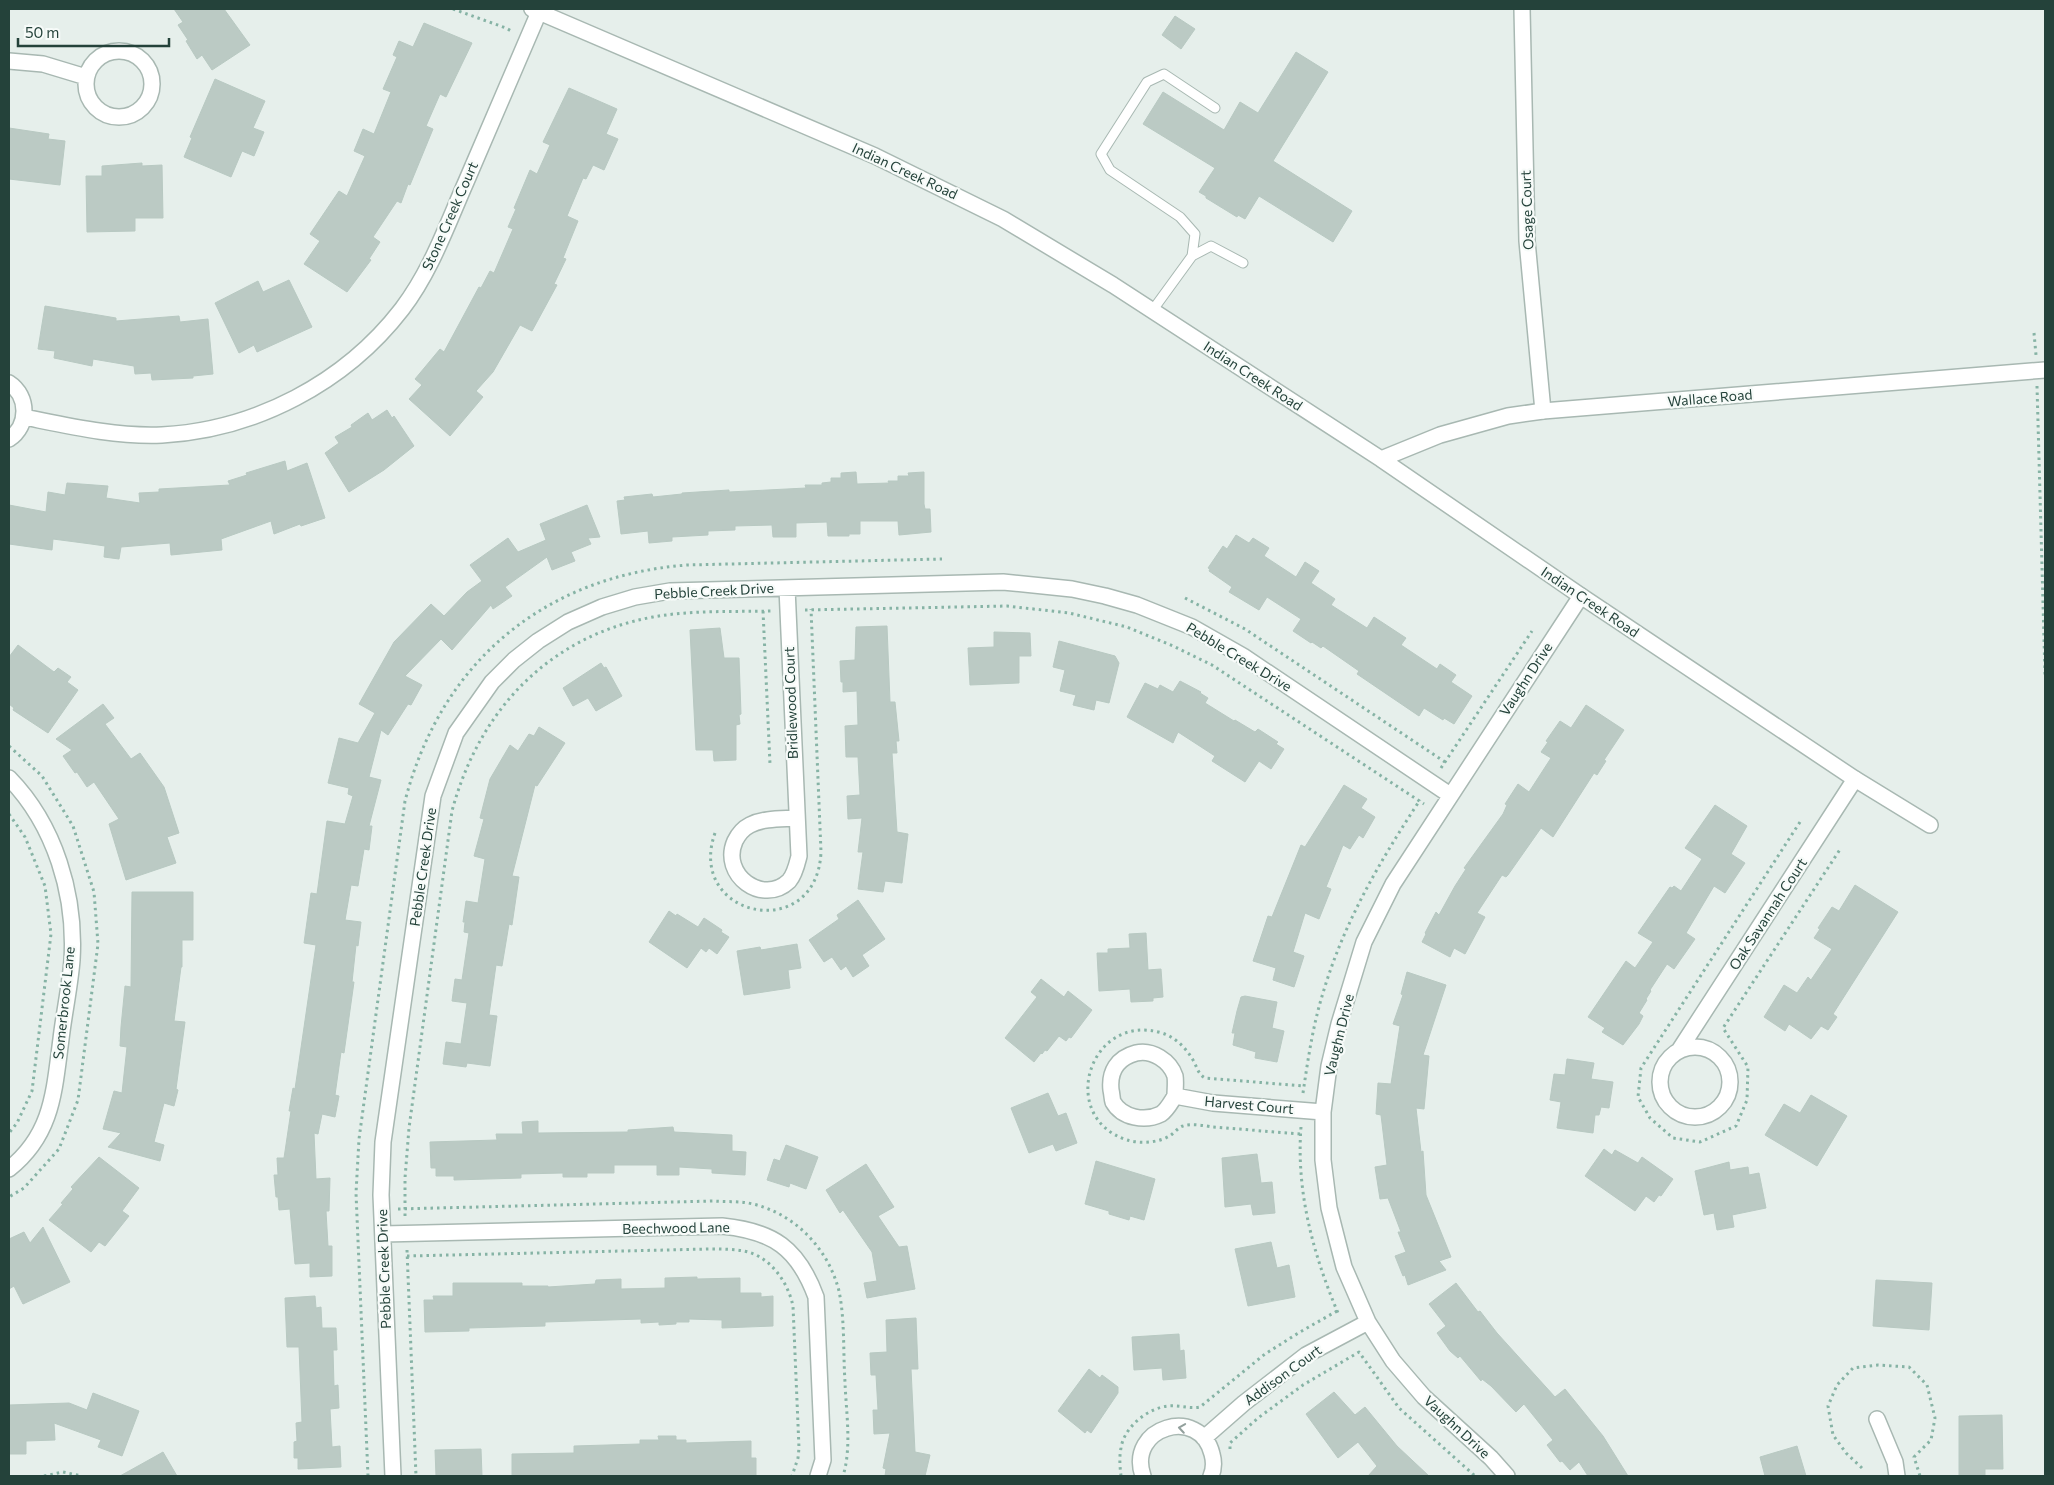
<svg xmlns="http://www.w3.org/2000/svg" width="2054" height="1485" viewBox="0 0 2054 1485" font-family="Commissioner,sans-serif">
	<rect width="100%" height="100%" fill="#e6efeb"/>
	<path fill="#bbcac4" stroke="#b8c9c2" d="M174,9H224L250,45L212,70L202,55L197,59L186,41L188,40L178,25L183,22Z
		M1175,16L1195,29L1181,49L1162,35Z
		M424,23L472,43L446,97L440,94L426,126L433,129L410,185L408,184L401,203L397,201L373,237L380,242L369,259L371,260L347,292L304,264L320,241L310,234L339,191L347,196L365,156L354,151L363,129L374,134L391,92L383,89L397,57L393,55L399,41L413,47Z
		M1296,52L1328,72L1273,161L1352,211L1333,242L1259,196L1245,219L1238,215L1237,217L1206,198V196L1199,192L1215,168L1143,124L1163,92L1224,130L1240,102L1258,113Z
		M215,79L265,101L253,128L264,132L254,156L242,151L231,177L184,157L192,138L190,137Z
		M569,88L617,109L606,134L618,139L604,170L593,165L586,179L583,178L567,216L578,221L563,258L566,259L554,284L557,285L532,331L520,325L493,372L476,391L483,397L450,436L409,399L422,385L415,379L440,349L444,352L479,287L481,288L490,271L494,273L513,229L508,227L516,209L514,208L530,170L537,174L550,145L543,142Z
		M9,128L49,134L48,139L65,141L60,185L9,179Z
		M142,163V166L162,165L163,218H135V231L87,232L86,176H102V166Z
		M289,280L312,327L257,352L254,345L239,353L215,303L258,281L263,292Z
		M45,306L116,318V321L179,316L180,322L208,319L213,374L193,376V378L152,380L151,373L135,374L134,366L93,359L92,366L54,358L55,351L38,349Z
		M387,410L392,418L394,416L414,446L384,470L349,492L325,453L339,443L335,437L352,427L351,425L368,413L372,420Z
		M285,461L287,471L307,463L325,518L301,526L300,524L274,534L271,521L221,539L222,550L171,555L170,543L121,547L119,559L104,557L105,546L91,544L53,539L52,550L9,544V505L46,512L48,492L65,495L67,483L108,486L106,498L140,503L139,493L159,492V489L230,485L228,481L247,475L246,473Z
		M856,472L857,484L889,483L888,481H898V476H909L908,473L924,472V504L925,509H930L931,532L899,535L898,521H860V534H849V536H828L827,522L796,523V537H773L772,525L735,526V530L708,531V535L672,537V541L649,543L648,531L621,534L617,501L625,500L624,497L652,494L653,497L682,494V493L729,490V492L806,488L805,485H822V483L831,482V478H841V473Z
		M587,505L600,537L588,538L591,544L571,552L575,561L552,570L547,557L505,587L512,596L493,609L491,605L452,650L441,639L405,676L422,685L411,705L408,704L388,735L381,730L369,777L381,780L369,826H372L369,850L364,849L358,886L351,885L345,920L361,922L358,946L356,945L352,982H354L344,1053L341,1052L335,1095L339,1096L335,1117L322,1114L318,1134L314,1133L316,1179L330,1178L329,1211H326L328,1246H332V1276L310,1277V1263L295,1264L290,1209L279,1210L278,1197H276L274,1175H278L277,1158H284L291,1111H289L293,1088L295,1089L316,945L304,943L311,893L317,894L327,821L345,824L353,796L348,794L349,788L328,783L339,738L358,743L375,713L359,704L394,642L431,604L444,616L467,592L482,581L470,565L508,538L518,552L546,540L540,524Z
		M1236,535L1249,543L1253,538L1269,548L1264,556L1296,577L1305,562L1319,571L1311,583L1335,599L1331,605L1367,628L1374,617L1406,638L1401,645L1437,669L1440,664L1456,675L1451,682L1472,696L1454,724L1444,718L1443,720L1424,708L1419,716L1357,674L1359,671L1323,646L1321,648L1312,642L1311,643L1293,631L1301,619L1267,597L1259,610L1229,592L1232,587L1209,571L1210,569L1208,568L1223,546L1227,549Z
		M887,626L890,702H895L899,741H896L897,753H892L897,832L908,834L902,883L885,881L883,892L858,889L863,852H858L862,818L848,819L847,796L860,795L858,757H846L845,726L858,725L857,691L843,692V682H841L840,661L855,660L856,627Z
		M720,628L724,658H739L741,714L739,715L740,724L736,725V760L714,761L713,750H696L690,630Z
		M994,632L1030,633L1031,656H1019V683L970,685L968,648L994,647Z
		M1059,641L1115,656L1119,663L1109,703L1096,700L1094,710L1073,705L1076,695L1060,691L1065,670L1053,667Z
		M18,645L54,672L58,668L71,677L67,682L78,690L48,733L13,710L14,708L9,704V657Z
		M601,663L604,668L606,667L622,696L596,711L588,698L573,706L563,688Z
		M1180,681L1201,692L1200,693L1208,698L1205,703L1234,721L1235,720L1255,732L1258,729L1278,742L1276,744L1284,749L1271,769L1259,761L1245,782L1212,761L1215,756L1178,732L1173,743L1127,717L1145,683L1158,689L1160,685L1173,692Z
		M103,704L114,718L105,724L131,759L140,753L164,787L179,833L167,837L176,863L126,880L109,824L119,819L94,782L87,787L77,772L75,773L63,756L72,750L56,739Z
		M1586,705L1624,730L1604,760L1606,761L1597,775L1594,773L1553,837L1541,828L1508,875L1506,877L1502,875L1477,913L1485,917L1465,954L1454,948L1450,957L1422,942L1426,934L1425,933L1436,912L1439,915L1455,886L1466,869L1464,868L1503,814L1507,805L1505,804L1518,784L1529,792L1551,758L1541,752L1548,742L1546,741L1560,721L1571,728Z
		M539,727L565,743L537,786L535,785L512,876L519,877L512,925L509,924L502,966L496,965L489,1015L497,1016L490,1066L467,1063L466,1067L443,1064L446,1042L461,1044L467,1003L452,1001L455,979L462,980L469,933L464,932L465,922H463L466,901L478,903L485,859L474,856L484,819L480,818L490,779L510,745L518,751L529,734L534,736Z
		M1344,785L1367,799L1361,808L1375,817L1363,838L1359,835L1350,849L1343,845L1326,887L1331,889L1319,919L1305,913L1293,952L1304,956L1294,987L1273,980L1276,968L1253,961L1268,916L1272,917L1301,845L1305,847Z
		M1715,805L1747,826L1731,854L1745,863L1725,893L1714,886L1686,933L1695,939L1674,969L1667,964L1650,990L1651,991L1646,999L1647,1000L1639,1013L1643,1016L1639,1024L1623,1045L1602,1032L1605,1028L1588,1017L1626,961L1635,968L1653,942L1638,933L1670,887L1672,888L1674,886L1681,891L1702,859L1685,848Z
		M1855,885L1898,912L1833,1014L1837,1017L1828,1030L1821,1026L1811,1039L1789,1024L1785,1031L1764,1017L1784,985L1797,993L1808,977L1811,980L1832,949L1814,938L1820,929L1818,928L1832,907L1839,911Z
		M132,892H193V940H182V967H181L174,1021L185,1022L176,1089L178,1090L174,1106L164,1103L154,1142L164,1145L160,1161L108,1147L121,1133L103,1129L114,1091L122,1093L127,1047L120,1046L121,1027L125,986L131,987Z
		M858,900L885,939L862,955L869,966L853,977L846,966L841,970L832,957L824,962L809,940L839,919L837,915Z
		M669,911L676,916L677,914L698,927L704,918L722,930L721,932L729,937L717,954L709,948L706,952L701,948L687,968L649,942Z
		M1146,933L1148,970L1161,969L1163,997L1153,998V1001L1131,1002L1130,989L1099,991L1097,953H1108V949L1130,948L1129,934Z
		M797,944L801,968L788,970L790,988L744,995L737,951L760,947L761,950Z
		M1407,972L1446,985L1423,1055L1429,1056L1424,1109L1416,1108L1421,1152L1423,1151L1426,1195L1451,1257L1439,1261L1446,1270L1408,1285L1405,1275L1403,1276L1395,1256L1406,1252L1398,1232H1401L1388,1198L1380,1199L1375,1167L1387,1165L1381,1115L1376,1114L1378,1083L1391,1084L1400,1026L1393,1024L1403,995L1401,994Z
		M1041,979L1064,997L1068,991L1092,1010L1071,1038L1069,1037L1066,1041L1059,1036L1047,1051L1045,1050L1042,1054L1041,1053L1034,1062L1005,1038L1037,997L1031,992Z
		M1245,996L1277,1002L1272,1028L1284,1031L1277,1062L1255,1058L1256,1052L1233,1045L1235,1033H1232L1237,1011L1241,997Z
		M1567,1059L1594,1063L1591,1079L1613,1082L1609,1108L1601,1107L1599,1115H1595L1593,1133L1557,1128L1561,1102L1550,1100L1554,1074L1565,1075Z
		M1048,1093L1058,1116L1066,1113L1077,1143L1056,1151L1053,1144L1029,1153L1011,1108Z
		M1811,1095L1847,1116L1817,1166L1765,1135L1784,1104L1800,1113Z
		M538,1121V1133L628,1132V1130L673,1127L674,1132L732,1135V1151L746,1152L745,1175L712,1173V1169L679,1167V1175H657V1165H614V1173H587V1177H563V1173L521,1174V1178L454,1180V1176H436V1168H431L430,1142L497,1140L496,1134H523L522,1122Z
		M786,1145L818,1157L806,1189L790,1183L789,1187L767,1180L774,1159L780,1161Z
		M1604,1149L1612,1155L1615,1150L1638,1163L1642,1157L1673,1179L1661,1196L1659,1195L1654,1202L1646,1196L1635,1211L1585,1176Z
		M1257,1154L1261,1183L1272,1182L1275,1213L1253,1215L1251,1204L1225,1207L1222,1158Z
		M99,1157L139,1188L122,1211L129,1216L105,1246L99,1242L91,1252L49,1220L63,1204L61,1203L73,1189L71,1187Z
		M1096,1161L1155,1179L1144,1220L1130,1216L1129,1220L1109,1214V1211L1085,1204Z
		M1729,1162L1730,1170L1748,1167L1749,1175L1759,1173L1766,1208L1732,1215L1734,1227L1717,1230L1714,1213L1704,1215L1695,1171Z
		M866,1164L894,1207L878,1216L899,1247L907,1246L915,1289L867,1298L864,1283L877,1281L872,1252L843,1210L840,1213L826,1190Z
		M43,1227L70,1282L23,1304L14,1286L9,1289V1239L24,1232L30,1243Z
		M1271,1242L1277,1268L1289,1265L1295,1297L1248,1306L1235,1249Z
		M697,1277V1279L740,1278V1293H761V1297L773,1296V1326L722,1328V1320L689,1319V1322H676V1324L659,1325V1322L641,1323V1319L545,1322V1326L469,1328V1331L425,1332L424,1300H434L433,1296H453V1283H522V1286H548V1287L595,1284L596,1280L621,1279V1289L665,1288V1278Z
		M1876,1280L1932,1283L1929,1330L1873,1326Z
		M1456,1283L1478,1312L1480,1311L1497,1333L1555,1397L1565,1389L1603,1436L1628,1476H1588L1579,1462L1570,1470L1562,1461L1560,1462L1547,1445L1553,1440L1524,1404L1516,1412L1491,1386L1482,1379L1481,1381L1460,1356L1458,1358L1450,1351L1437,1333L1446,1326L1429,1304Z
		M315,1296L316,1308L321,1307L322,1328H336L337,1350H333L334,1386L338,1385L339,1408L330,1409L332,1447L340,1446L341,1467L298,1469V1458H294V1442L297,1441L296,1423L302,1422L299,1347H287L285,1298Z
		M916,1318L918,1369H911L915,1452L930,1455L925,1476H885L886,1469L883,1468L890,1433L874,1434L873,1410H878L876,1375H871L870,1353L887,1352L886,1320Z
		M1179,1334L1180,1351L1184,1350L1186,1378L1163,1380L1162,1368L1134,1370L1132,1337Z
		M1089,1369L1100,1378L1102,1375L1118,1387V1393L1091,1433L1087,1430L1085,1433L1058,1411Z
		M1334,1392L1355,1415L1365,1407L1397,1446L1429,1476H1368L1377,1466L1358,1442L1338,1458L1306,1414Z
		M93,1393L139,1411L122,1456L98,1447L101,1440L54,1423L55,1440L26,1441V1454H9V1405L69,1403L87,1410Z
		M2002,1415L2003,1469H1985V1476H1959V1416Z
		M658,1436H676V1440H686V1443L751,1441V1458H756V1476H512V1454L574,1453V1446L640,1444V1440H659Z
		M1797,1446L1806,1476H1765L1760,1457Z
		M481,1449L482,1476H436L435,1450Z
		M163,1452L177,1476H120L156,1456Z"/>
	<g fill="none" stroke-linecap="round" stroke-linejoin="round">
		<g stroke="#a8b8b2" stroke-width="11">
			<path id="service" d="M1192,256L1211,246L1243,263
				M1152,311L1192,256L1195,234L1180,217L1110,170L1101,154L1147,82L1164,74L1215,108"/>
		</g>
		<g stroke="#a8b8b2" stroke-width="18">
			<path id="minor" d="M1522,9L1527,241L1543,411
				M86 84a33 33 0 1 1 66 0a33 33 0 1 1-66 0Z
				M9,61L43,64L86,77
				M9,383C29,396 29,426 9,439
				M24,417C69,426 116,437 162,435C255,430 345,383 402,309C431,271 447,225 466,182C490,125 515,69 539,12
				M787,588L799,856C797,864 795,874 789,881C763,906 720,875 735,841C738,835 744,828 750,825C764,818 781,819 796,818
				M9,778C55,825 76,895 72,960C70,986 64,1013 61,1039C54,1091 53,1134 9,1169
				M1660 1082a35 35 0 1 1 70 0a35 35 0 1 1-70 0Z
				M1680,1049L1855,779
				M1175,1096C1171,1102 1167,1110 1161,1114C1145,1122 1122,1118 1113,1102C1112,1099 1112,1094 1111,1090C1109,1072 1117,1058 1136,1053C1152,1049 1170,1061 1175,1076C1176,1082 1175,1090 1175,1096L1213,1103L1323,1112
				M383,1234L722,1226C773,1231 798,1248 816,1297L823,1460L818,1476
				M1877,1419L1895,1462L1897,1476
				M1204,1438L1244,1403L1306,1355L1368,1322
				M393,1476L381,1195L383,1142L433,796L456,733L492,682L514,660L538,641L568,622L602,607L635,597L670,591L1003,582L1072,589L1105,596L1137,605L1192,627L1243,656L1450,795
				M1143,1476C1126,1427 1200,1405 1212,1454C1214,1461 1214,1469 1211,1476
				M1507,1476L1491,1458L1424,1397L1393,1361L1368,1322L1344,1267L1329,1208L1323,1160V1112L1329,1066L1339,1024L1364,942L1393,884L1581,596"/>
		</g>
		<g stroke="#a8b8b2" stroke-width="18">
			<path id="tertiary" d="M532,9L875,156L1003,219L1113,285L1381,459L1581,596L1855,779L1930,825
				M1381,459L1440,435L1508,416L1543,411L2045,370"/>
		</g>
		<path stroke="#86b3a5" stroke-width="3" stroke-dasharray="2.5 4" stroke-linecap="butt" d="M453,9L506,28L513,32
			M2034,333L2036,355
			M2037,386L2045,675
			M1185,598L1245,629L1445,762
			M805,610L1007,606L1069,613L1127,627L1173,646L1212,665L1424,804
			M763,611L770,764
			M9,746L42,776L73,826L94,892L98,944L78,1100L59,1149L24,1188L9,1197
			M1441,768L1532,631
			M9,814L25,837L45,886L51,934L32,1091L17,1123L9,1133
			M1800,822L1641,1068L1638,1097L1650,1118L1673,1138L1700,1142L1736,1126L1747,1100L1748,1067L1723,1028L1841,848
			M715,833C685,918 817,945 821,852L811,609
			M1303,1093C1308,1059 1313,1025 1323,993C1344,922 1380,861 1420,800
			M1301,1127C1296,1191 1313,1254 1338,1313
			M1300,1134C1271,1132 1242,1129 1213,1127C1205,1126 1192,1123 1183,1126C1179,1127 1175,1132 1171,1135C1159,1143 1140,1144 1127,1140C1056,1117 1090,1011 1162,1033C1175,1037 1186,1048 1193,1060C1197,1067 1198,1074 1205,1078L1304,1086
			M398,1209L714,1201C725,1202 737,1201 748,1203C792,1211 828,1247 839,1291C845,1320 843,1352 845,1382C846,1412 852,1447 843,1476
			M405,1216V1178L409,1128L452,811C479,710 549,636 653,617C691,610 732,612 771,611
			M407,1250L416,1476
			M407,1256L709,1249C721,1249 733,1249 744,1251C770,1256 788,1282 793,1306L799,1448L798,1458L792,1476
			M1230,1449V1443L1258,1418L1303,1385L1359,1352L1399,1408L1475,1476
			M1862,1468L1846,1453L1833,1435L1828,1406L1837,1385L1853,1368L1878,1365L1909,1367L1927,1385L1935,1418L1931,1440L1914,1457L1920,1476
			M44,1476L63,1472L82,1476
			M368,1476L356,1193L359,1139L405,801C441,662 544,576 687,565L942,559
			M1121,1476C1120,1467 1119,1458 1121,1448C1124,1427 1148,1408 1168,1406C1179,1405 1189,1409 1200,1407L1265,1354L1300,1332L1337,1311"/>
		<use href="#service" stroke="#fff" stroke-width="9"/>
		<use href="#minor" stroke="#fff" stroke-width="15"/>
		<use href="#tertiary" stroke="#fff" stroke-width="15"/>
	</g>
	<defs><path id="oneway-chevron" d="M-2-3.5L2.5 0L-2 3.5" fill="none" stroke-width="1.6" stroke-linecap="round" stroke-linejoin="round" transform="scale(1.25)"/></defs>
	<use stroke="#92a09c" href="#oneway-chevron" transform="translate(1182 1428) rotate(-171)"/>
	<g text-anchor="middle" stroke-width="4.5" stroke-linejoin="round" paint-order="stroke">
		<g font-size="14" fill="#24423a" stroke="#f7fbf9">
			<text transform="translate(905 171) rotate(25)" y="5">Indian Creek Road</text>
			<text transform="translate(1527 210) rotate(-92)" y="5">Osage Court</text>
			<text transform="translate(450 216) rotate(-66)" y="5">Stone Creek Court</text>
			<text transform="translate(1253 376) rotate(33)" y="5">Indian Creek Road</text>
			<text transform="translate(1710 398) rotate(-5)" y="5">Wallace Road</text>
			<text transform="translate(714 591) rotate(-3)" y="5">Pebble Creek Drive</text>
			<text transform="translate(1590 602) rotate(34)" y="5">Indian Creek Road</text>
			<text transform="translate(1239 657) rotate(31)" y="5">Pebble Creek Drive</text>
			<text transform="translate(1526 679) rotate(-57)" y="5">Vaughn Drive</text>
			<text transform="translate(791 703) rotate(-92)" y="5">Bridlewood Court</text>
			<text transform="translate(423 867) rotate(-82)" y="5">Pebble Creek Drive</text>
			<text transform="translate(1768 914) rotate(-57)" y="5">Oak Savannah Court</text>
			<text transform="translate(64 1003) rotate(-84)" y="5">Somerbrook Lane</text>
			<text transform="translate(1339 1035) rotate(-76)" y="5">Vaughn Drive</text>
			<text transform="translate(1249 1105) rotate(5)" y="5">Harvest Court</text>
			<text transform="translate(676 1228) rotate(-1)" y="5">Beechwood Lane</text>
			<text transform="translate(384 1269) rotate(-92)" y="5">Pebble Creek Drive</text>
			<text transform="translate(1283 1375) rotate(-36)" y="5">Addison Court</text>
			<text transform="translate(1457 1427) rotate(43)" y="5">Vaughn Drive</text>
		</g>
	</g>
	<rect width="2054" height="1485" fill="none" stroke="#24423a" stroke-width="20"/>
	<path d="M18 38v8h151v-8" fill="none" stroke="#24423a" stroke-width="2.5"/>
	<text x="25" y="38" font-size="15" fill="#24423a" stroke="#f7fbf9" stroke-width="4" paint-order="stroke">50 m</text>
</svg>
